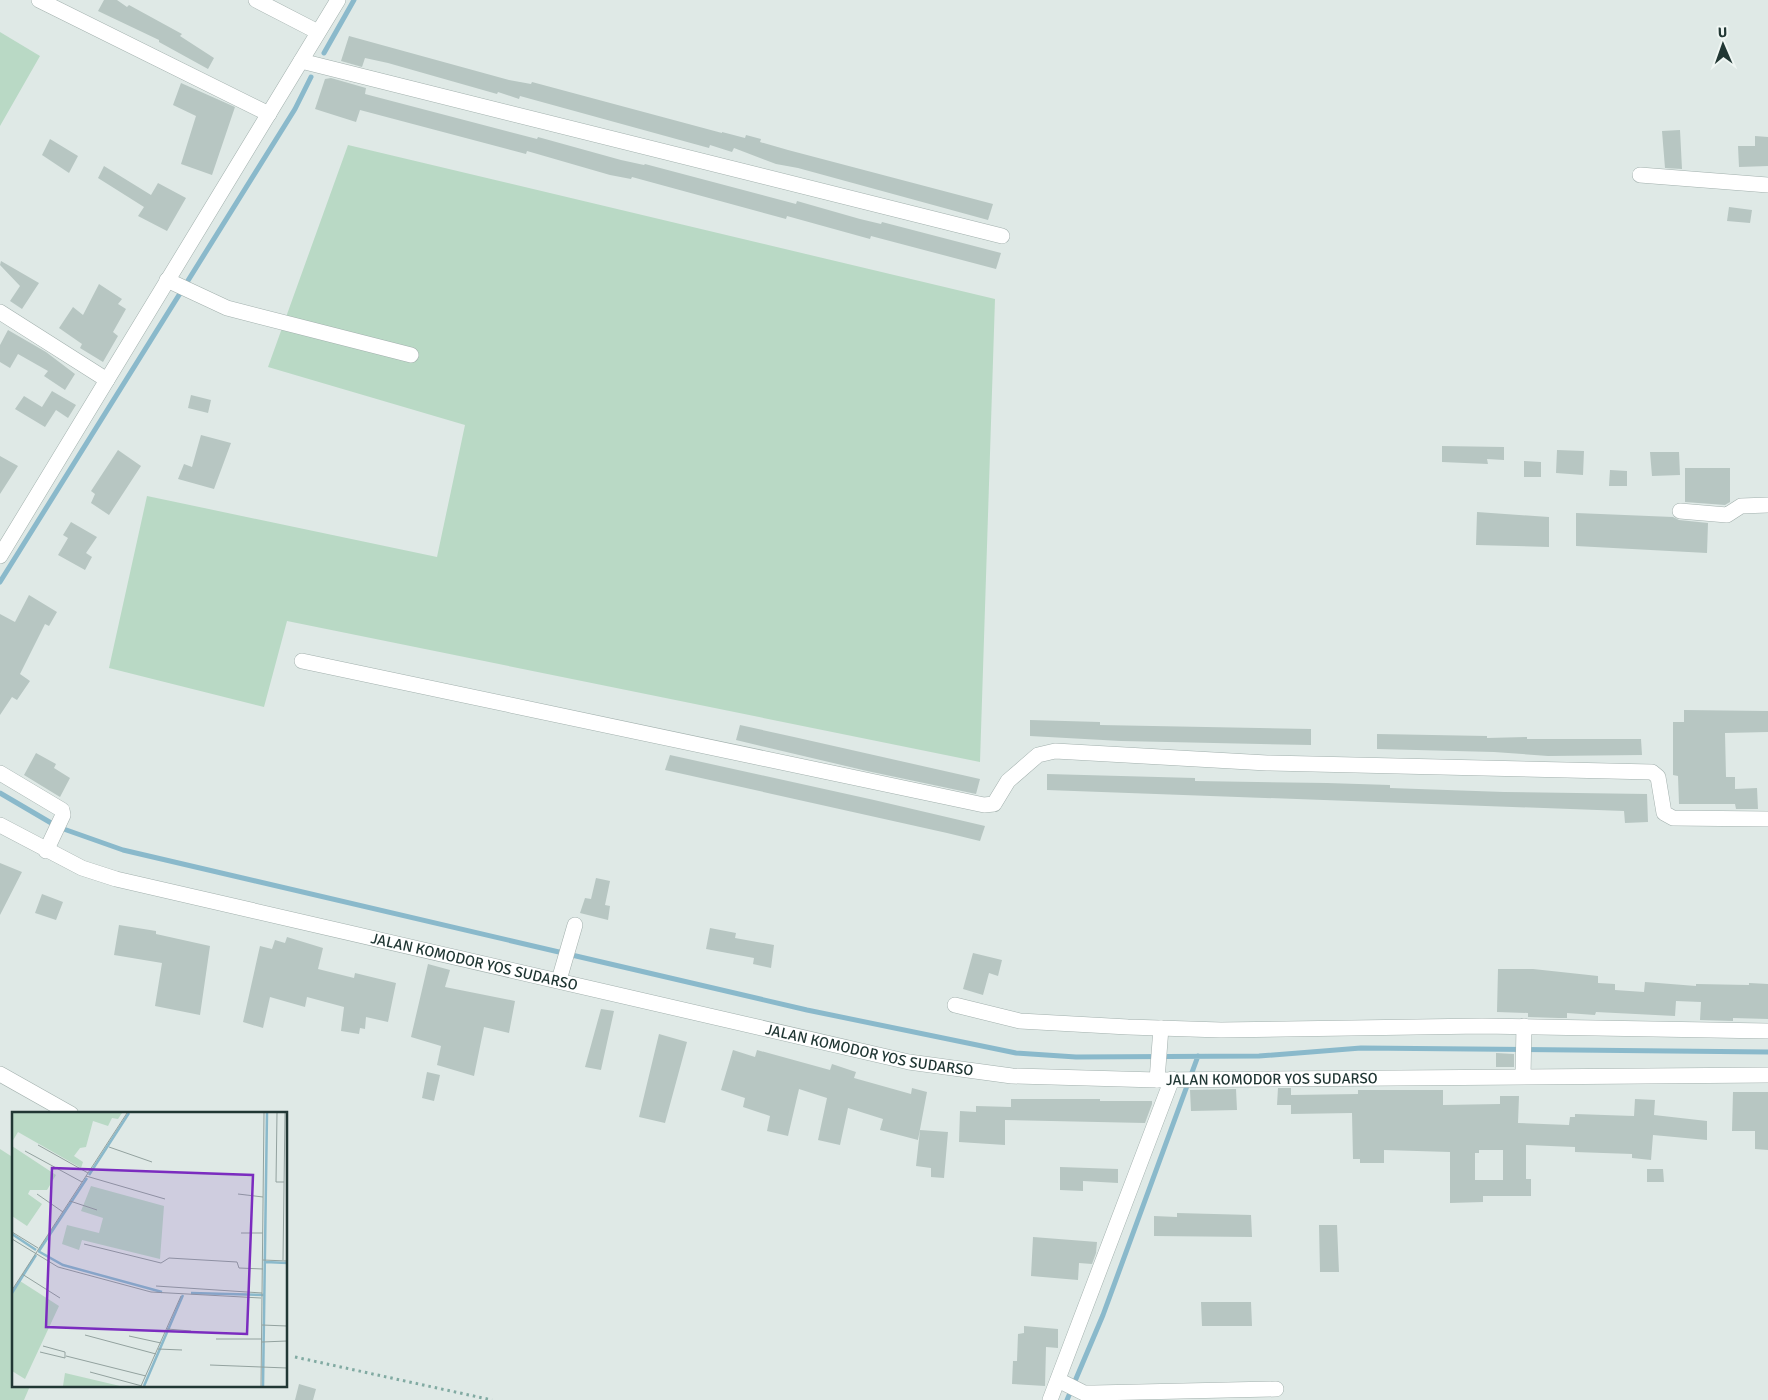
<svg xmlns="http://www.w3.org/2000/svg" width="1768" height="1400" viewBox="0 0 1768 1400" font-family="Signika,sans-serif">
	<rect width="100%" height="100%" fill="#dfe9e6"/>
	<path fill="#b9d9c5" d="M0,32L40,56L0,126Z
		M348,145L995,299L980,762L287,621L264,707L109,668L147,496L437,557L465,425L268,367Z
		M0,1149L14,1158V1386H30L24,1400H0Z"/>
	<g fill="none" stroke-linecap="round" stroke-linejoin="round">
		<path stroke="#8ab9cb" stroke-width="5" d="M324,53L354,0
			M0,582L295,109L311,77
			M0,793L58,827L123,850L807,1010L1016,1053L1076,1057L1259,1056L1361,1048L1768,1052
			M1067,1400L1103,1315L1198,1056"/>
	</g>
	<path fill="#b7c6c2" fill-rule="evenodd" d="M104,0H117L127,7L129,5L182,34L180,36L214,58L208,69L159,42V40L98,11Z
		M349,36L509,80L531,84L532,82L722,133V132L745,138L746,135L761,139L760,142L788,150L993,204L988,220L798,168L776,164L734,148L732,152L710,145L709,148L520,96L519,99L498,92L497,94L388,63L365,58L362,67L341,61Z
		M331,78L366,88L365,94L537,139L538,137L621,160L644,165L645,164L796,204L797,201L860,219L881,224L882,222L1001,253L996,269L871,236L870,239L787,216L786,219L632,177L631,179L610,175L527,151L526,154L360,110L356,122L315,109L325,79Z
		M181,83L235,107L212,175L181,164L196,116L173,105Z
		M1680,130L1682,169L1665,168L1662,131Z
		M1755,136L1768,137V166L1739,167L1738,146H1755Z
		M50,139L78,156L69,173L42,155Z
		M104,166L151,195L158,183L186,198L167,231L138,216L144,207L98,178Z
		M1729,207L1752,210L1750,223L1727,221Z
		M1,261L39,283L22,309L10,301L20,286L0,265Z
		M99,284L122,299L118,304L126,309L113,332L118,336L103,362L80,348L82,344L59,328L73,307L83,315Z
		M8,330L46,352L75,374L65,390L44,376L48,371L18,354L10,368L0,362V345Z
		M52,391L76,405L68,418L56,410L45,427L15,409L24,396L42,407Z
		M191,395L211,400L208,413L188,408Z
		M201,435L231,443L214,489L178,479L184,464L192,467Z
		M1442,446L1504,447V460L1487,459L1488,464L1442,462Z
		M118,450L141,466L109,515L91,503L95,494L91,491Z
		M1557,450L1584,451L1583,475L1556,473Z
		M1650,452H1679L1680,475L1652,476Z
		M0,456L18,466L0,494Z
		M1524,461L1541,462V477H1524Z
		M1685,468H1730V502L1725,505L1685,502Z
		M1610,470L1627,471V486H1609Z
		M1477,512L1549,517V547L1476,545Z
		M1576,513L1673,517L1679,520L1708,523L1707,553L1576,546Z
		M71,522L97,537L86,553L92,557L85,570L58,555L68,538L63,535Z
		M29,595L57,612L49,626L45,624L20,674L30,681L17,700L12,697L0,715V614L15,622Z
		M1684,710L1768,711V732L1725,733L1726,777H1735V789L1757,788L1758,809H1736L1735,804H1679L1678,776L1673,775V722H1684Z
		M1030,720L1100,722V725L1311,729V745L1121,741L1030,736Z
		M740,725L794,737L980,779L976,794L867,771L736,740Z
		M1377,734L1487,736V738L1527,737V739H1641L1642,755L1548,756L1494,752L1377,749Z
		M36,753L56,764L54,768L70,778L60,797L24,775Z
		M670,755L874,800L985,826L980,841L947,833L665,770Z
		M1047,774L1195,778V781L1327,783L1390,785V788L1504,792L1647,794L1648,822L1625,823L1624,811L1047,790Z
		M0,863L22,872L0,915Z
		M596,878L610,881L605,905L610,906L608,920L580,913L585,898L591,899Z
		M42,894L63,902L56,920L35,913Z
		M119,925L156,931V934L210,946L200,1015L155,1006L162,963L114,955Z
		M710,928L736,933L735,938L774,945L771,968L753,964L754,958L706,949Z
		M287,937L323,948L318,969L354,978L355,973L396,983L388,1022L366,1017L365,1029L360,1028L359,1034L341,1031L344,1007L307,997L305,1007L270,997L263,1028L243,1022L260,946L272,949L275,940L285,943Z
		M973,953L1002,960L998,976L989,973L983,995L963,989Z
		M428,964L450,970L445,987L515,1001L509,1033L484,1027L474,1076L437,1065L441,1046L411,1037Z
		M1498,969H1533L1598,976V983L1615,984V990L1644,992L1645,982L1696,986V984L1749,985V983L1768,984V1019L1733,1018V1021L1700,1020L1701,1002L1676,1001L1675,1016L1596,1012L1595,1015L1567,1013V1018H1559L1528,1017V1013L1497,1012Z
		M601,1009L614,1011L601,1070L585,1067Z
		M659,1034L687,1042L665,1123L639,1117Z
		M733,1050L755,1057L757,1050L830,1070L832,1064L856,1072L854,1078L911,1094L912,1088L927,1092L918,1140L880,1130L883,1119L848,1108L840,1145L818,1140L827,1098L799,1089L788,1136L767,1131L770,1116L743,1107L745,1098L721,1090Z
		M1496,1053L1514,1054V1067H1496Z
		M427,1072L440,1075L434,1101L422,1098Z
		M1278,1088H1291V1095L1358,1094V1090H1443V1105L1500,1104V1096H1519L1518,1123L1569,1125L1570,1117H1575V1114L1634,1116L1635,1099L1655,1100L1654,1115L1707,1121V1140L1653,1135L1651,1160L1632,1158V1154L1575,1152V1147L1526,1145V1179H1531V1196H1483V1202L1450,1203V1152L1384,1150V1163H1360V1159H1353L1352,1113L1291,1114V1105H1277ZM1479,1150H1503V1180H1475V1153H1479Z
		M1236,1089L1237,1110L1191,1111L1190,1090Z
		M1733,1092H1768V1150L1755,1149V1131H1732Z
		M1011,1099H1100V1101H1152V1104L1145,1123L1005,1120V1145L959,1142L960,1111L976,1112V1106L1011,1107Z
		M920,1130L948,1132L944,1178L931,1177V1168L916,1166Z
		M1060,1167L1118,1169V1183L1083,1181V1191L1060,1190Z
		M1647,1169H1663L1664,1182H1647Z
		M1177,1213L1251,1215L1252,1237L1154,1236V1216L1177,1217Z
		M1319,1225H1337L1339,1272H1320Z
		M1033,1237L1097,1242L1096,1253L1092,1264L1079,1263L1078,1280L1031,1276Z
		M1201,1302H1251L1252,1326H1202Z
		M1024,1326L1058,1329V1348L1046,1347L1045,1386L1012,1384L1013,1361H1017L1018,1334L1024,1333Z
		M299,1384L316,1389L313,1400H295Z"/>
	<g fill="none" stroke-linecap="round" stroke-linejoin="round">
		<g stroke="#a2b0ad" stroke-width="16">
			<g id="minor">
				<path d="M39,0L269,114"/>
				<path d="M256,0L318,32"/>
				<path d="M301,61L1002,236"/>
				<path d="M1640,175L1768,185"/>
				<path d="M167,280L227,308L411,355"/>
				<path d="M0,312L107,380"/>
				<path d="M1680,511L1727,515L1741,506L1768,505"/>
				<path d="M0,556L338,0"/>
				<path d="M302,661L984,805L994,804L1008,781L1038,755L1055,751L1267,763L1652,772L1658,777L1664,813L1673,818L1768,819"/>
				<path d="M0,773L62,810L63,815L46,851"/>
				<path id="s1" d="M0,825L82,868L116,879L909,1062L1012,1076L1157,1080L1768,1075"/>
				<path d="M559,980L575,925"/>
				<path d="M955,1005L1020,1021L1128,1027L1221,1030L1482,1026L1768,1031"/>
				<path d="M0,1074L71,1114"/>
				<path d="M1523,1076L1524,1026"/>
				<path d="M1157,1080L1161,1028"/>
				<path d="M1058,1380L1084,1393H1094L1276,1389"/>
				<path d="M1050,1400L1172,1079"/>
			</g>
		</g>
		<path stroke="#81aaa2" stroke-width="3" stroke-dasharray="2.5 4" stroke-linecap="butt" d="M295,1357L492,1400"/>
		<use href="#minor" stroke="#fff" stroke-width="15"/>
	</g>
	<g text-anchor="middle" stroke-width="4" stroke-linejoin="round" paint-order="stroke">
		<g font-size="15" fill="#213734" stroke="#eff6f3">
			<text dy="5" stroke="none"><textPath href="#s1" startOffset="496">JALAN KOMODOR YOS SUDARSO</textPath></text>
			<text dy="5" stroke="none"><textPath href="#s1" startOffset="901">JALAN KOMODOR YOS SUDARSO</textPath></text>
			<text dy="5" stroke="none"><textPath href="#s1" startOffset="1306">JALAN KOMODOR YOS SUDARSO</textPath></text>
		</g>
	</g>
	<g transform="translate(12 1112)">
		<rect width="275" height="275" fill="#dfe9e6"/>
		<path d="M0,1H110L106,7L100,6L96,14L81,9L74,35L68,36L62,44L71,50L69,56L6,20L0,30ZM0,34L44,63L35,78H18L16,82L30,92L15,114L0,104ZM79,74L152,94L148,147L70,128L67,138L50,132L55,113L87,121L91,106L69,99ZM8,169L47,194L13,267L0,259V181ZM53,261L108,274H51Z" fill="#b9d9c5"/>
		<path fill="none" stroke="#8ab9cb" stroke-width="2.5" d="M77,63L117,1M0,122L24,138M26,139L51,153L150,180M27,139L75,66M254,150L275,151M0,181L24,143M179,181L253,183M132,274L171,183M251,274L255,1"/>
		<path fill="none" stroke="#93a29f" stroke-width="1" d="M265,1L264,70H272M26,33L76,61M97,35L140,50M13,39L70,70M74,64L153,87M25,82L51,100M226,82L251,85M58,89L85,98M0,120L26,136M229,121H251M0,127L46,155L139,180L249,186M72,132L149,151L157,146L225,150L227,156L251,157M251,148L275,149M271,148L273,1M10,162L48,186M144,174L250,181M0,178L115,1M250,213L275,214M155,217L179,219M73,223L144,242M117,224L149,231M204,227H250M250,230L275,229M146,237L170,238M28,240L53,246V240L31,234M54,244L134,264M198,253L275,256M78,260L130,274M129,274L169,184M249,274L252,1"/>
		<path fill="#7b2cbf" fill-opacity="0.15" stroke="#7b2cbf" stroke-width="2.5" d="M40,56L241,63L235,222L34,215Z"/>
		<rect width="275" height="275" fill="none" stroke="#213734" stroke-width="2.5"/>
	</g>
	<g transform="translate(1723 45) rotate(358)" stroke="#eff6f3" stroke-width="4" paint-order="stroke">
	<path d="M0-4L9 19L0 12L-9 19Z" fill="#213734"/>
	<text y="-8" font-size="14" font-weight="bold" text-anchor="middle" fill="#213734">U</text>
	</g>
</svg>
